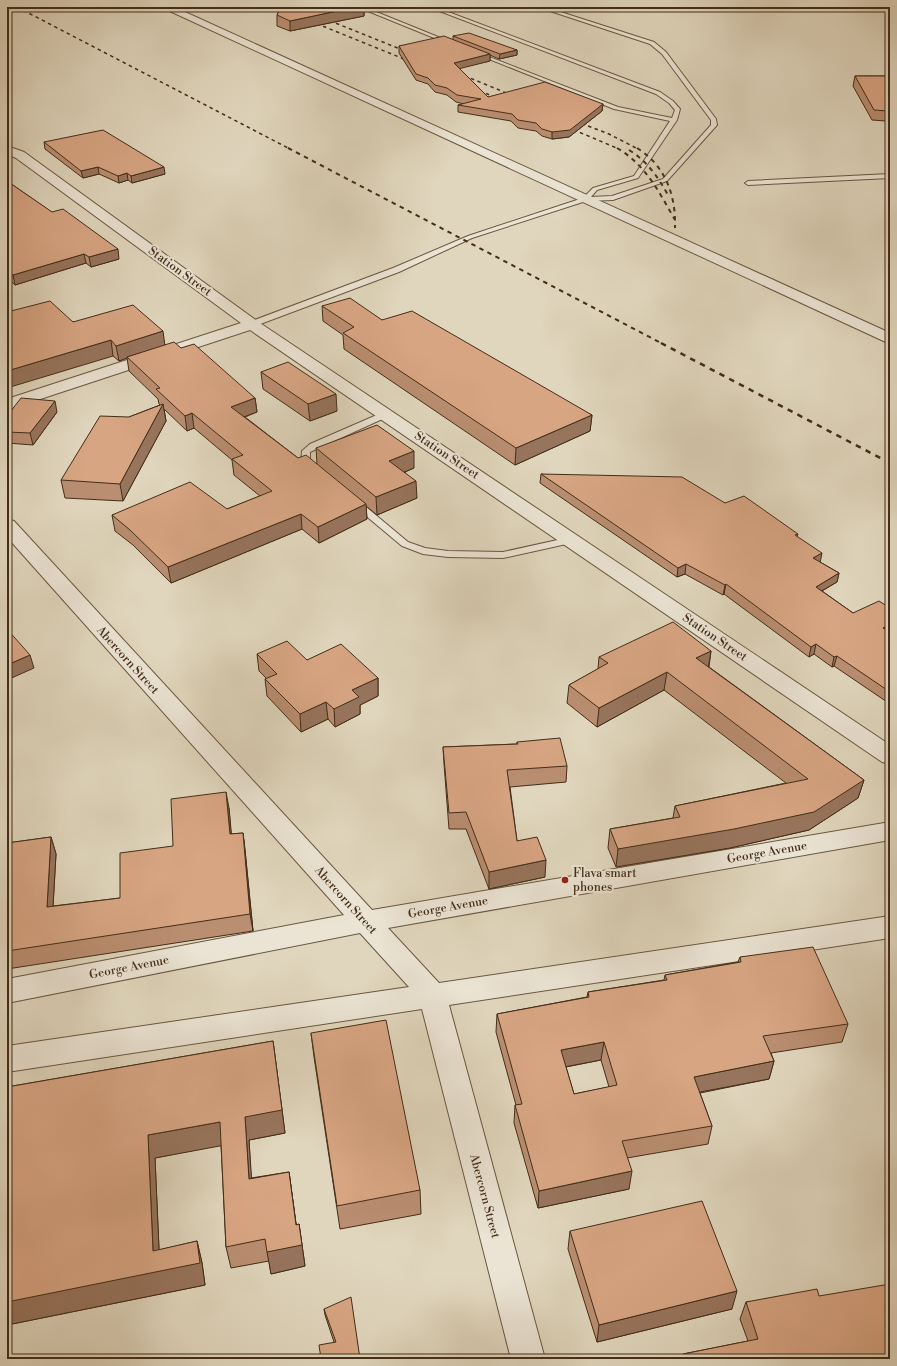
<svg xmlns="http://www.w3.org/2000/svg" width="897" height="1366" viewBox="0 0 897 1366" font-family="'Libre Bodoni',serif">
	<rect width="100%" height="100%" fill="#e0d6bd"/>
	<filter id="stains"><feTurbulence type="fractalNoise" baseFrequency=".005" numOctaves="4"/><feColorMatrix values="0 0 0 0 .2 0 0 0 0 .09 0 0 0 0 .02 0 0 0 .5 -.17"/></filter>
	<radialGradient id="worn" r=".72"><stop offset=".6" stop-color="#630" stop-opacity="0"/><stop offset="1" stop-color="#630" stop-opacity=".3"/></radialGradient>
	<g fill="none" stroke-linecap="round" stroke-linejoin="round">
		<g stroke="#6a5741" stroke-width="2">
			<path id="service" d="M358,7H364L453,43L449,44Z
				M429,7H435L660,92L673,101L680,109L677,120L638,178L597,190L591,197L612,196L663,179L711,125V120L662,54L650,44L538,7H545L654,42L666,52L716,119L717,125L667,181L613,200L586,201L472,238L399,272L255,326H249V322L393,268L468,236L583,198L593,188L634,176L670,121L614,109L474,53V51L618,107L672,118L675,110L669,103L656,94Z
				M890,174V178L748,185L745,183L748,181Z
				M386,411L389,412V416L310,452V462L315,467L314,469H308L301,463L302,451L310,444Z
				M356,500L359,501L408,542L425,548L448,551L503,552L571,537L576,540L571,543L503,558L448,557L423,554L402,546L353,505L351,503Z"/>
		</g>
		<g stroke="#6a5741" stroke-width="2">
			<path id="minor" d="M161,7H174L890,333V344Z
				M7,146L24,152L257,321L890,745V764L882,762L250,330L7,410V399L241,323L16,158L7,154Z
				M7,519L14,521L372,910L890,822V840L388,928L439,983L890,916V938L449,1005L545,1359H511L422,1009L7,1072V1046L409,987L360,933L7,1003V979L344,915L7,537Z"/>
		</g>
		<use href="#service" fill="#ebe4d4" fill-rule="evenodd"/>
		<use href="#minor" fill="#ebe4d4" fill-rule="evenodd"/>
		<path stroke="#432d18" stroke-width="1.5" stroke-dasharray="3.5 3.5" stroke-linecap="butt" d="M17,7L290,149
			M323,18L410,53
			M310,21L414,63
			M458,73L516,97
			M473,88L502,100
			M575,121L609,134L638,149
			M567,127L619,149"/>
		<path stroke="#432d18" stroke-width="2" stroke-dasharray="4.5 4.5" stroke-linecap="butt" d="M288,148L663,344
			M617,148C646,165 659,192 675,220
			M637,148C666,166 676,196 675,228
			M629,150C647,161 658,177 668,195"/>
		<path stroke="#432d18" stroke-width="2.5" stroke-dasharray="5.5 5.5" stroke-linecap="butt" d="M661,343L890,463"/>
	</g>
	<path fill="#ba8e71" stroke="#432d18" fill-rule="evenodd" d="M281,7H364V16L290,31L277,26V15Z
		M453,36L517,50V55L499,59L490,55V61L459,68L488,97L603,104L602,111L569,137L552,139L542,136L536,131L518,128L511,121L458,112V105L464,104L456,102L447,95L435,92L428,84L416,80L399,53V46L453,40Z
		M855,76H890V128L886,121L872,120L853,86Z
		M44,142L165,174L132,183L128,180L119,183L99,174L83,178L45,149Z
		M7,181L119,259L91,267L86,263L15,285L7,278Z
		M322,306L382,320L592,415L590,431L515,465L344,349L343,335L323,321Z
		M73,322L165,345L181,348L255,398L257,412L245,417L298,458L317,464L316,448L414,468L405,472L417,498L377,515L366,506L367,519L319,543L302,529L171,583L133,545L115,531L112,515L227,509L260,496L234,475L232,460L194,428L187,431L164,409L166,421L123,501L65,498L61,480L129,417L160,405L159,404L158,399L129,371L127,358L119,361L113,356Z
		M261,372L337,411L310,421L263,389Z
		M57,412L33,445L7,443V416Z
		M541,474L725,503L798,534L797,537L820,562L839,573L837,582L822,591L853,613L890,608V704L834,666L832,667L814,654L809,657L724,594L723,595L685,574L677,577L540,483Z
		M711,651L709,667L864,780L858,798L809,830L730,848L616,867L608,848L610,829L673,818L675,806L786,783L664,690L597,727L567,703L569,685L598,669L599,657Z
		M257,654L307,660L378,678V696L360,705V714L335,727L328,719L301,732L267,696L265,679L266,678L259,671Z
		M517,742L567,766L566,782L510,787L517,841L545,877L489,889L466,829H449L444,764L443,747L517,744Z
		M229,808L231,834L243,833L245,850L253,931L7,969V843L51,837L56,854L53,906L120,898L173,846Z
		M740,957L848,1024L842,1042L771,1053L774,1061L769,1079L700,1093L712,1126L708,1144L627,1158L629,1189L538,1208L514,1123L515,1105H516L496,1032L497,1014L587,997L588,992L664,980L665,975L738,962ZM601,1060L609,1087L574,1094L566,1067Z
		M311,1033L420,1190L421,1214L340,1229L314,1057Z
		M273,1041L285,1133L249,1140L251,1178L289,1172L296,1225L299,1224L305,1266L271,1274L269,1261L231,1268L226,1247L221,1145L155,1158L159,1250L197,1241L202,1263L205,1285L7,1325V1087Z
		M570,1231L732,1309L597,1342L568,1249Z
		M819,1296L890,1359L682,1358L683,1354L748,1341L740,1319L746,1302Z
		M324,1309L360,1359L334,1342L325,1315Z"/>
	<path fill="#97745c" stroke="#432d18" d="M356,7H364V16L290,31V21Z
		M517,50V55L499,59L500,54Z
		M490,54V61L454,70V63Z
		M603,104L602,111L569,137L552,139V132Z
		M98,167L99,174L83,178L81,171Z
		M164,167L165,174L132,183L131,176Z
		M127,173L128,180L119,183L118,176Z
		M118,249L119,259L91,267L89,257Z
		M84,254L86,263L15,285L13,275Z
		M163,331L165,346L127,357V358L119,361L116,346Z
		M111,340L113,356L7,388V371Z
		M336,394L337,411L310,421L308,404Z
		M255,398L257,412L233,421L231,407Z
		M55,401L57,412L33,445L30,433Z
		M163,404L166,421L123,501L120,484Z
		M192,413L194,428L187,431L185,416Z
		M592,415L590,431L515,465L516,448Z
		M414,451V468L390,478L389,461Z
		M416,481L417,498L377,515L376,497Z
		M366,504L367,519L319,543L318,527Z
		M301,514L302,529L171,583L168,567Z
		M822,553L820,563L813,558Z
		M686,564L685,574L677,577L678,568Z
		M839,573L837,582L813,596L816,587Z
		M726,584L724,594L723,595L725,585Z
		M890,624V633L883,628Z
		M816,644L814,654L809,657L811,647Z
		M711,651L708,669L696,658Z
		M30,655L34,668L7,680V665Z
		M837,656L834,666L832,667L834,657Z
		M667,672L664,690L597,727L599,708Z
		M378,678V696L360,705V714L335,727L334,709L352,690Z
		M326,702L328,719L301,732L300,714Z
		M864,780L858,798L809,830L730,848L616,867L618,849Z
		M226,792L229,808L233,851L230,834Z
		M243,833L245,850L253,931L250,914Z
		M51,837L56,854L52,924L47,907Z
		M546,860L545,877L489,889V872Z
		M273,1041L285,1133L249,1140L253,1201L249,1179L245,1117Z
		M604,1042L601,1060L559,1068L561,1050Z
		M774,1061L769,1079L690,1094L694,1077Z
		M220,1122L225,1145L155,1158L160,1271L197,1241L202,1263L205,1285L7,1325V1302L153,1251L148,1135Z
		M632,1171L629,1189L538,1208L539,1191Z
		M289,1172L299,1245V1224L305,1266L271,1274L267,1252L296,1225Z
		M737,1291L732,1309L597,1342L599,1325Z"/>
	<path fill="#d8a583" stroke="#432d18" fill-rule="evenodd" d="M281,7H356L290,21L277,15Z
		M469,33L517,50L500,54L453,36Z
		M444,36L490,54L454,63L488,97L545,82L603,104L570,130L552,132L542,129L536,123L518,120L512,114L458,105L481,99L457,95L447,88L435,85L428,78L416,74L399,46Z
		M855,76H890V114L888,111L874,110Z
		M103,130L164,167L131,176L127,173L118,176L98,167L81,171L44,142Z
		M7,181L52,212L63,209L118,249L89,257L84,254L13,275L7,270Z
		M350,298L382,320L412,311L592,415L516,448L343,333L354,327L322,306Z
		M50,301L73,322L133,305L163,331L116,346L111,340L7,371V312Z
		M174,342L181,348L194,344L255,398L231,407L298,458L306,455L366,504L318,527L301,514L168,567L130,530L112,515L190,482L227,509L272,491L232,459L243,455L192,413L185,416L156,389L160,388L127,357Z
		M288,362L336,394L308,404L261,372Z
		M21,398L55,401L30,433L7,432V416Z
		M163,404L120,484L61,480L100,416L129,417Z
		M377,425L414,451L389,461L416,481L376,497L316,448Z
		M541,474L682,477L725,503L744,496L798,534L795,535L822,553L813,558L839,573L816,587L853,613L879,601L890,608V624L883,628L890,632V692L837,656L834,657L816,644L811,647L726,584L725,585L686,564L678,568Z
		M673,622L711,651L696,658L864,780L814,812L734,829L618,849L610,829L680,817L675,806L808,779L667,672L599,708L569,685L608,663L599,657Z
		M7,629L30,655L7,665Z
		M287,641L307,660L341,644L378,678L352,690L359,697L334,709L326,702L300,714L265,679L277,674L257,654Z
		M560,738L567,766L507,770L517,841L537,837L546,860L489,872L466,812L449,813L443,747L518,744L517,742Z
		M226,792L230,834L243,833L250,914L7,951V843L51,837L47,907L120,898V853L173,846L171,799Z
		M813,947L848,1024L763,1036L774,1061L694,1077L712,1126L622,1141L632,1171L539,1191L515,1105L522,1104L497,1014L589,997L588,992L667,980L665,975L741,962L740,957ZM604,1042L617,1085L574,1094L561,1050Z
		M386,1020L420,1190L337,1206L311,1033Z
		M273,1041L282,1110L245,1117L249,1179L289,1172L296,1225L299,1224L302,1245L267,1252L265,1239L226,1247L220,1122L148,1135L153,1251L197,1241L200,1263L7,1302V1087Z
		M702,1201L737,1291L599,1325L570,1231Z
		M890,1284V1359H678L684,1358L683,1354L758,1339L746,1302L817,1289L819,1296Z
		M351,1297L360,1359H321L319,1345L336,1342L324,1309Z"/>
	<circle fill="#8f2418" stroke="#ebe4d4" stroke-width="1.5" cx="565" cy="880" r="4"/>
	<g text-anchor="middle" stroke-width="4" stroke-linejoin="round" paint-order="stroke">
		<g font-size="12" fill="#432d18" stroke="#ebe4d4">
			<text transform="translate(180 271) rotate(36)" y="4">Station Street</text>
			<text transform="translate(447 455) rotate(34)" y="4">Station Street</text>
			<text transform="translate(715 637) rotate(34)" y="4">Station Street</text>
			<text transform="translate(128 660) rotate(48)" y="4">Abercorn Street</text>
			<text transform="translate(767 852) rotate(-10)" y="4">George Avenue</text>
			<text transform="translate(346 900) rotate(48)" y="4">Abercorn Street</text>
			<text transform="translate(448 907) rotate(-10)" y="4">George Avenue</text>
			<text transform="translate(129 967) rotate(-11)" y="4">George Avenue</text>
			<text transform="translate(485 1196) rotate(75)" y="4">Abercorn Street</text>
		</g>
		<g font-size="12" fill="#432d18" stroke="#ebe4d4" text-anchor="start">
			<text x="573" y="877">Flava smart<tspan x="573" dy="14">phones</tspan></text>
		</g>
	</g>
	<rect width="897" height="1366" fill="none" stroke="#e0d6bd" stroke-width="24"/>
	<rect x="8" y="8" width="881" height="1350" fill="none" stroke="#432d18" stroke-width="2"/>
	<rect x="12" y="12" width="873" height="1342" fill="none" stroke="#432d18"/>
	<rect width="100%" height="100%" filter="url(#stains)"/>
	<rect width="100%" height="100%" fill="url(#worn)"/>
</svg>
